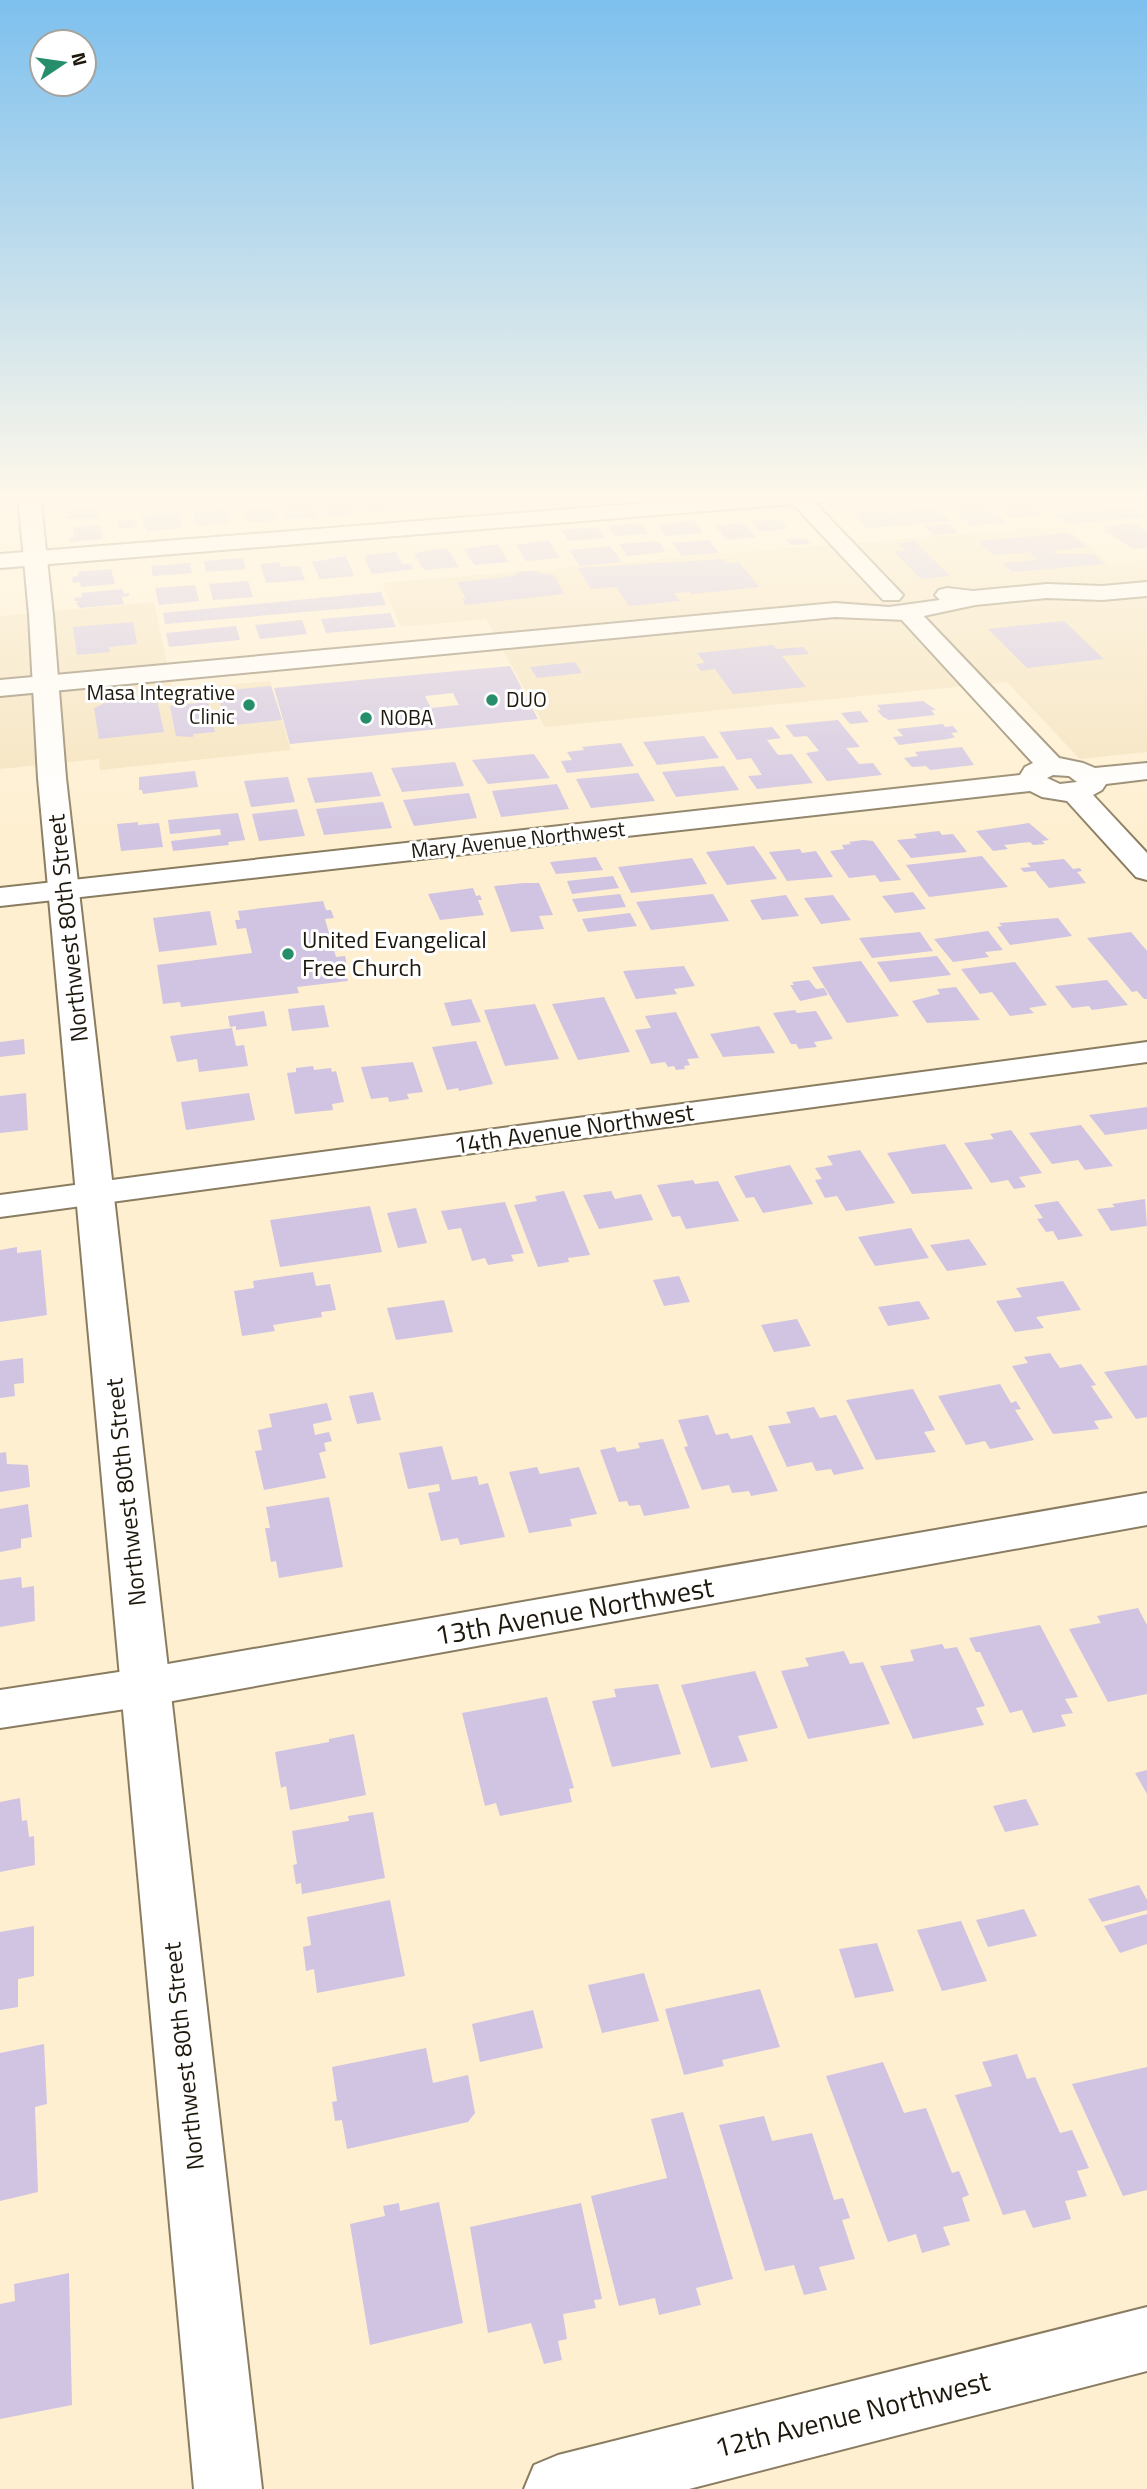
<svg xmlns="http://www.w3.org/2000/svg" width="1147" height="2489" viewBox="0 0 1147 2489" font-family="'Titillium Web',sans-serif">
	<rect width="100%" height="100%" fill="#feefd0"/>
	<path fill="#f4e2bc" d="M1064,525L1110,564L1147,560V752L1080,759L1007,682L545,727L486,619L401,627L382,583Z
		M154,602L173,690L270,681L291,750L100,770L99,759L0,769V616Z"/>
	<path fill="#d0c4e2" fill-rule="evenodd" d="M408,495H426L434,508L405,510L398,496Z
		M523,495L532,505L458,511L452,501Z
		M1032,495H1113L1117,498L1042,504Z
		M387,497L395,511L366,513L358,499Z
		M351,499L358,514L327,516L320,502Z
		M1025,499L1043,515L1011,518L995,503Z
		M871,502L877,508L852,510L846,504Z
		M310,503L317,517L288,519L282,505Z
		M973,503L986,504L1006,523L970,525L947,505Z
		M272,506L277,520L248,523L242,508Z
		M925,506L935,507L951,521L867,528L853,513L883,509L887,513L910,511L907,508Z
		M69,507H97L99,519H66V516L70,515Z
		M1135,507L1147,517L1066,524L1053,514Z
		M226,509L230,522L196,526L193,511Z
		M180,512L182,528L146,531V526H143L142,515Z
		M134,519L137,527L119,529L117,521Z
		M780,519L787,528L768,532L759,530L752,521Z
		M694,521L703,533L666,536L657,524Z
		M641,523L649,534L615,536L608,526Z
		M743,523L756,537L727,540L715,526Z
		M1135,523L1147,532V548L1133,549L1102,529H1108L1104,526Z
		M948,524L958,533L934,535L924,526Z
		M100,525L103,539L69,542V538L74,537L73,527Z
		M597,527L605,538L569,541L561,530Z
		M1069,533L1087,547L1052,551L1056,554H1093L1105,564L1012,572L1003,563L1038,560L1029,552L993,555L977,541Z
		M806,538L810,544L790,545L786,539Z
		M548,540L560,558L526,561L516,545Z
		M709,540L719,553L682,556L672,543Z
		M658,541L666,552L627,556L619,544Z
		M914,541L950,576L921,579L893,551L905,550L898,543Z
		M497,544L509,562L474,565L464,549Z
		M610,546L622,562L580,566L569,550Z
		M447,548L459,567L424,570L414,553Z
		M396,552L402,564H411L414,569L372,574L364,558L367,557L365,555Z
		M346,556L354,576L320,579L312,562Z
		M243,558L246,569L206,572L204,561Z
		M723,559L726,563L739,562L759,587L692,594L690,592L674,593L680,601L629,606L616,587L591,589L578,568Z
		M279,562L281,567L300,566L305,580L266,583L260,564Z
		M190,563L192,573L153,576L151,566Z
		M111,569L115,584L81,587L80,582L73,583L72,577L78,576V572Z
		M537,571L538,573L554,575L564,594L465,605L463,599H466L457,582L498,578L517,575L516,572Z
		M248,581L253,597L213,600L209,584Z
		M195,585L199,601L159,605L155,588Z
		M123,589L124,594L129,593V596L122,597L124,604L80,608L76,603L80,601H75L74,598L82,597L81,593Z
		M381,592L386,605L165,624L163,613Z
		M390,613L396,627L326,633L321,619Z
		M302,620L307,634L260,639L255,625Z
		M1064,621L1104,659L1027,668L988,629Z
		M133,622L137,644L109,647L110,652L77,655L73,627Z
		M236,626L240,640L169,647L166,633Z
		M773,645L776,649L803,647L809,654L782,656L806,687L733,694L715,669L701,671L696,664L705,663L697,653Z
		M575,662L582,673L537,678L530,667Z
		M510,666L538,719L290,744L274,688ZM453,693L459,705L431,708L425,696Z
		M271,686L282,720L226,726L217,691Z
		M215,691L217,700L194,702L192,693Z
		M156,696L164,732L99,739L94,708L109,701Z
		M923,701L936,710H931L935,715L889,720L883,717L877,710H881L877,705Z
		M208,702L215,732L193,734V737L176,736L170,706Z
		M860,711L869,722L850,724L841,713Z
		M838,720L860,747L846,748L859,764L873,763L882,775L827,781L806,753L819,751L807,736L794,737L785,725Z
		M943,724L945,727L953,726L958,732L951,733L955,737L948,739L899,745L893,737L903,736L897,729Z
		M772,727L781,738L767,740L778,755L792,754L813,783L757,789L748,776L762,775L751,758L737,760L719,732Z
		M704,736L719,758L657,765L643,742Z
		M621,743L634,766L567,773L561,761L572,760L567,752L584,750L582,747Z
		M962,747L974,765L930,770L926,766L912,767L904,758L918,756L915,752Z
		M534,754L550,778L488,784L472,760Z
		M455,762L464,786L402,792L391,768Z
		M724,766L739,790L676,797L662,772Z
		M195,771L198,787L143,794L142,790H139V777Z
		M372,772L381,796L315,803L307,778Z
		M638,773L655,801L591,808L576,779Z
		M288,777L295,802L251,807L244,781Z
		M557,784L569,809L501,817L492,791Z
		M469,793L477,818L414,826L403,800Z
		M383,802L392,828L324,835L316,809Z
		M297,809L305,836L259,841L252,814Z
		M238,813L245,840L228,842L229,845L173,851L171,841L221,835L220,829L170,834L168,820Z
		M138,822V825L159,823L163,847L121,851L117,824Z
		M1029,823L1049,840L1042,841L1045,844L1033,845L1030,842L1004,845L1008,849L993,851L976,831Z
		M939,831L942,835L953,834L967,852L911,858L897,840L917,838L914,834Z
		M863,840L873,841L901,880L880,882L875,875L849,878L830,851L844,849L842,845L851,844L849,842Z
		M754,846L777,879L727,885L706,852Z
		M800,849L802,853L816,851L833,877L787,881L769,852Z
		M982,856L1008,887L929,897L906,865Z
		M596,857L603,870L556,874L550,862Z
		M692,858L707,884L631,893L618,867Z
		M1064,859L1073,869L1080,868L1082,871L1077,872L1086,883L1049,888L1035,871L1024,872L1020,868L1031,867L1027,863Z
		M613,876L619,888L572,894L567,881Z
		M524,883H539L553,915L539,916L544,929L511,932L494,886Z
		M473,888L476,896L480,895L482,900H478L484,915L440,920L428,894Z
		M913,892L926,909L895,913L882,896Z
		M620,894L626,907L578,912L572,899Z
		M713,894L729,921L651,930L636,902Z
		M786,895L799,916L762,920L750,900Z
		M833,895L851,920L821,924L804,898Z
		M323,901L326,910H331L334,918L325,919L336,957L345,956L347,965L343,966L348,981L297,987L299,993L181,1007L180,1002L163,1004L157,965L252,953L246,928L237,929L235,920H240L238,911Z
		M210,911L217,945L159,952L153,918Z
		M630,913L637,926L588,932L582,919Z
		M1058,918L1072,936L1010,945L997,927L1002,926L999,923Z
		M988,931L1003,950L985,952L989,957L953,962L934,939Z
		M920,932L933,951L872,958L859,938Z
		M1131,932L1147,951V999H1144L1137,991L1132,992L1087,938Z
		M937,956L951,975L890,982L877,962Z
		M861,961L899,1016L847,1023L812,967Z
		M1015,962L1047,1005L1029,1008L1034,1013L1010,1016L992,992L980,994L961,969Z
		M684,966L695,986L674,989L677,994L636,999L623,971Z
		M809,980L816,989L824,988L828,995L800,1001L790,985H794L792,982Z
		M1107,980L1128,1005L1092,1010L1089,1006L1072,1008L1055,986Z
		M956,987L980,1020L927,1023L912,1001L940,994L937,989Z
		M604,997L630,1052L578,1060L552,1004Z
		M471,999L481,1022L452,1026L444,1003Z
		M535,1004L559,1059L505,1066L484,1010Z
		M324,1005L329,1027L292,1031L288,1009Z
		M795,1010L797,1013L816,1011L833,1039L814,1042L817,1047L799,1049L796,1044H791L773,1013Z
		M264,1011L267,1026L236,1030V1026L230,1027L228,1016Z
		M676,1012L699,1058L687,1059L690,1065L684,1066L685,1069L676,1070L674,1066L668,1067L665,1062L651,1064L635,1030L651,1028L645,1016Z
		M759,1026L775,1053L723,1057L710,1034Z
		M232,1028L236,1046L244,1045L248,1066L199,1072L197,1059L177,1062L170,1036Z
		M24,1039L25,1054L0,1057V1042Z
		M476,1041L493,1084L459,1091L458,1088L447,1090L432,1047Z
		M413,1062L423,1092L407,1094L409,1099L389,1102L388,1097L371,1099L361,1067Z
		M313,1066L314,1070L331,1068L332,1072L336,1071L344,1102L332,1104L333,1110L295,1114L287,1073L296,1072V1068Z
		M26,1093L28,1130L0,1133V1096Z
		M249,1093L255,1120L186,1130L181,1102Z
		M1147,1107V1129L1105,1135L1089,1115Z
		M1081,1125L1113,1166L1085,1170L1078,1160L1052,1164L1029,1133Z
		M1011,1130L1042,1173L1019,1177L1026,1187L1014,1189L1008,1180L991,1183L964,1143L994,1139L990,1134Z
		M945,1144L973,1189L912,1194L887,1153Z
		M860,1150L895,1203L846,1211L837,1196L825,1198L815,1180L822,1179L815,1168L833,1165L827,1156Z
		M790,1165L813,1204L763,1213L754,1197L746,1198L734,1176Z
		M693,1180L695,1184L718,1181L739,1221L686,1229L680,1216L672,1217L657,1185Z
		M564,1191L590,1255L568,1258L569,1262L538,1267L514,1205L537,1201L535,1196Z
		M611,1191L615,1199L641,1194L653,1220L599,1229L583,1195Z
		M1145,1199L1147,1226L1111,1231L1097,1209L1115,1207L1112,1204Z
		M1058,1201L1083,1236L1058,1240L1053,1231L1046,1232L1037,1219L1043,1218L1034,1205Z
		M505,1202L524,1253L511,1255L514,1261L488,1265L485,1258L472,1261L461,1228L448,1230L441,1211Z
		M370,1206L382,1252L280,1267L270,1220Z
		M416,1208L427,1243L398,1248L387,1213Z
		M911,1228L929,1258L875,1266L858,1237Z
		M969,1239L987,1265L947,1271L930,1245Z
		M17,1247V1253L41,1250L47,1315L0,1322V1250Z
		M313,1272L316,1286L330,1284L336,1310L321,1312L322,1317L273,1325L275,1331L242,1336L234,1291L254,1288L253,1281Z
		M679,1276L690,1302L664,1306L653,1280Z
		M1063,1281L1081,1310L1036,1317L1044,1328L1015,1332L996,1301L1022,1297L1016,1288Z
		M444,1300L453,1332L396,1340L387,1308Z
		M919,1301L930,1319L888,1326L878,1307Z
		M797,1319L811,1346L774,1352L761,1325Z
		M1050,1353L1060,1368L1081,1364L1096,1385L1091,1386L1113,1418L1094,1421L1099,1429L1053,1434L1012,1366L1028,1363L1024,1357Z
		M23,1358L24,1383L14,1384L15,1396L0,1398V1361Z
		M1147,1365V1417L1136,1419L1104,1372Z
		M1000,1384L1011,1403L1016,1401L1021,1409L1015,1410L1034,1440L990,1449L985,1441L966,1445L938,1396Z
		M913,1389L935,1430L924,1432L936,1452L876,1460L846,1400Z
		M373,1392L381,1420L357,1424L349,1396Z
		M327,1403L332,1420L313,1424L315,1435L329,1432L332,1441L324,1443L326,1451L319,1453L326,1478L264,1490L255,1451L262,1450L258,1430L272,1427L269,1414Z
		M814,1407L820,1418L836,1415L864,1469L834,1475L831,1469L816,1471L812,1462L787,1467L768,1426L791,1423L786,1412Z
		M708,1415L716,1435L728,1433L731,1439L752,1435L778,1491L751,1496L749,1491L732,1493L729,1485L702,1490L684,1447L688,1446L678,1420Z
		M663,1439L690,1508L644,1516L640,1505L629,1506L627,1501L619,1502L600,1450L615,1447L617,1452L640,1448L638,1443Z
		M442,1446L452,1480L477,1476L479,1485L488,1483L505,1537L460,1545L458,1538L441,1541L428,1493L440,1491L439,1484L408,1489L399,1453Z
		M6,1452L7,1464L28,1465L30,1487L0,1492V1453Z
		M537,1467L540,1474L579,1467L597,1514L570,1519L572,1526L529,1533L509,1472Z
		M329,1497L343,1567L279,1578L276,1561L271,1562L265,1528H270L266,1507Z
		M28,1504L32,1537L21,1539V1548L0,1552V1509Z
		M21,1577L22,1588L34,1586L35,1621L0,1627V1580Z
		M1138,1608L1147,1625V1694L1108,1702L1069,1629L1101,1623L1097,1616Z
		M1040,1625L1078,1697L1065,1699L1073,1713L1061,1715L1066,1726L1033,1733L1022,1710L1010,1713L980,1652H976L969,1638Z
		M942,1644L945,1649L957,1647L985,1706L976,1708L984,1725L913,1739L880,1666L914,1661L910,1650Z
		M844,1651L850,1664L863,1662L890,1724L808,1739L781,1671L809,1666L805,1658Z
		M755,1671L778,1728L738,1736L748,1761L711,1768L681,1685Z
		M658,1684L681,1754L612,1767L592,1701L616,1697L614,1689Z
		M547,1697L574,1788L569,1789L572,1802L500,1816L496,1803L485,1806L462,1713Z
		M354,1734L366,1795L290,1810L286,1786L281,1788L275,1752L329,1742V1739Z
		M1147,1770V1794L1135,1773Z
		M20,1798L22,1821L27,1820L29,1837L34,1836L35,1865L0,1872V1802Z
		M1026,1799L1039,1825L1005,1832L993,1806Z
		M373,1812L385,1878L302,1894L301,1883L296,1884L293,1865L297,1864L292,1831L349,1821L348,1816Z
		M1139,1885L1147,1900V1910L1102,1922L1088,1899Z
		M390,1900L405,1976L317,1993L314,1969L306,1971L303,1947L311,1945L307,1917Z
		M1024,1909L1037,1936L988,1947L976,1920Z
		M1147,1914V1944L1120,1953L1104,1926Z
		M961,1921L987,1981L942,1991L917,1930Z
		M34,1926V1976L18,1979V2007L0,2010V1932Z
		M877,1943L894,1991L855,1998L839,1949Z
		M644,1973L659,2021L602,2033L588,1985Z
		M760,1989L780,2047L722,2060L724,2066L684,2075L665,2009Z
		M533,2010L543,2048L480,2062L472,2024Z
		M44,2044L47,2104L35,2107L38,2192L0,2201V2053Z
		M426,2048L433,2083L468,2075L475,2113L468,2122L347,2149L342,2120L335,2121L332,2102L337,2101L332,2067Z
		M1017,2054L1027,2079L1035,2077L1060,2133L1072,2130L1089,2168L1077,2171L1087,2196L1065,2201L1071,2219L1033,2228L1025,2210L1003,2215L955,2095L992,2086L982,2062Z
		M883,2062L904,2113L926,2108L952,2173L959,2171L969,2195L962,2198L970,2221L943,2227L950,2245L922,2253L916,2234L888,2242L826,2076Z
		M1147,2067V2190L1123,2196L1072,2084Z
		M683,2112L733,2279L696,2288L701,2305L659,2315L655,2298L619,2306L591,2196L667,2178L651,2119Z
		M764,2116L772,2141L812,2133L834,2200L843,2198L850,2218L842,2220L855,2259L819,2267L827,2290L804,2295L794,2265L765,2271L719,2125Z
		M439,2202L463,2323L370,2345L350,2224L385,2216L383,2206L399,2203L400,2211Z
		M581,2203L602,2299L594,2300L596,2308L563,2314L567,2339L558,2341L562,2360L544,2364L531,2323L488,2333L470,2227Z
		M69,2273L72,2405L0,2419V2304L15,2301L14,2284Z"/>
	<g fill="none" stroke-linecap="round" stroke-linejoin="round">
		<g stroke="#897c61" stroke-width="4">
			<path id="minor" d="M748,495H842L839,499L815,503L903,595L899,600H883L793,504L0,568V554Z
				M908,606L916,608L1059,758L1083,763L1095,768L1147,763V779L1106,784L1102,790L1093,795L1147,853V880L1136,877L1067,801L1042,797L1030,791L0,906V888L1020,775L1025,767L1033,763L900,618L896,613L900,608ZM1053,775L1069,776L1077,782L1060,784L1047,778Z
				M1147,1042V1062L0,1217V1195Z
				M1147,1493V1525L145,1706L0,1728V1690L145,1668Z
				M1147,2307V2371L689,2489H524L534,2465L558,2455Z"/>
		</g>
		<g stroke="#897c61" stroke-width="4">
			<path id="tertiary" d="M18,495H40L53,615L66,778L262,2489H194L38,778L29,615Z"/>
		</g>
		<g stroke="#897c61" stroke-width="4">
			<path id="primary" d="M1147,582V596L1102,600L1047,598L975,605L905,620L835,617L0,696V680L835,603L889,607L940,600L935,595L939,590L947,588L973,591L1047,584L1102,586Z"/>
		</g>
		<use href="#minor" fill="#fff" fill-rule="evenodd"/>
		<use href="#tertiary" fill="#fff" fill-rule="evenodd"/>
		<use href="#primary" fill="#fff" fill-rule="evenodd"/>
	</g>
	<linearGradient id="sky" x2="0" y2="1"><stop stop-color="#7dc0ee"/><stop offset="0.59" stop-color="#fff8ea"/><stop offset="1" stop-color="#fff8ea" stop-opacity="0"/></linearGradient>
	<rect width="1147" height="844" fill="url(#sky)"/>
	<g fill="#268e6b" stroke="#fff" stroke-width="2.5">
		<circle cx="492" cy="700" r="7"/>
		<circle cx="249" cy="705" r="7"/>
		<circle cx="366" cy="718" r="7"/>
		<circle cx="288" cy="954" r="7"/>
	</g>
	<g text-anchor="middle" stroke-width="6" stroke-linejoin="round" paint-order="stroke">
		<g font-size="21" fill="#1e180d" stroke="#fff" text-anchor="start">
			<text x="235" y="700" text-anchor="end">Masa Integrative<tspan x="235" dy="24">Clinic</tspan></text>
			<text x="506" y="707">DUO</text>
			<text x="380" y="725">NOBA</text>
		</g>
		<g font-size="21" fill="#1e180d" stroke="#fff">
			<text transform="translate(518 840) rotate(-6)" y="7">Mary Avenue Northwest</text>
		</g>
		<g font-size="24" fill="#1e180d" stroke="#fff">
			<text transform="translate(68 928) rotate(-96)" y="8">Northwest 80th Street</text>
			<text transform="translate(574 1129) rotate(-8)" y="8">14th Avenue Northwest</text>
			<text transform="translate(126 1492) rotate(-96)" y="8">Northwest 80th Street</text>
			<text transform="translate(184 2056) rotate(-96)" y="8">Northwest 80th Street</text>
		</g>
		<g font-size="24" fill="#1e180d" stroke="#fff" text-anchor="start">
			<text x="302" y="948">United Evangelical<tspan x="302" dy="28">Free Church</tspan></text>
		</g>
		<g font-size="28" fill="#1e180d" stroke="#fff">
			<text transform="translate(574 1611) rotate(-10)" y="10">13th Avenue Northwest</text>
			<text transform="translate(852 2414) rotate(-14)" y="10">12th Avenue Northwest</text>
		</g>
	</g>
	<g transform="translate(63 63) rotate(77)"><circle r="33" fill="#ffffff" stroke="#a5a39e" stroke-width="2"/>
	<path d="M0-5L12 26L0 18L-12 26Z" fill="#268e6b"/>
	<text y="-10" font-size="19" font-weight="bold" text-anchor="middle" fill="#1e180d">N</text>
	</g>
</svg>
